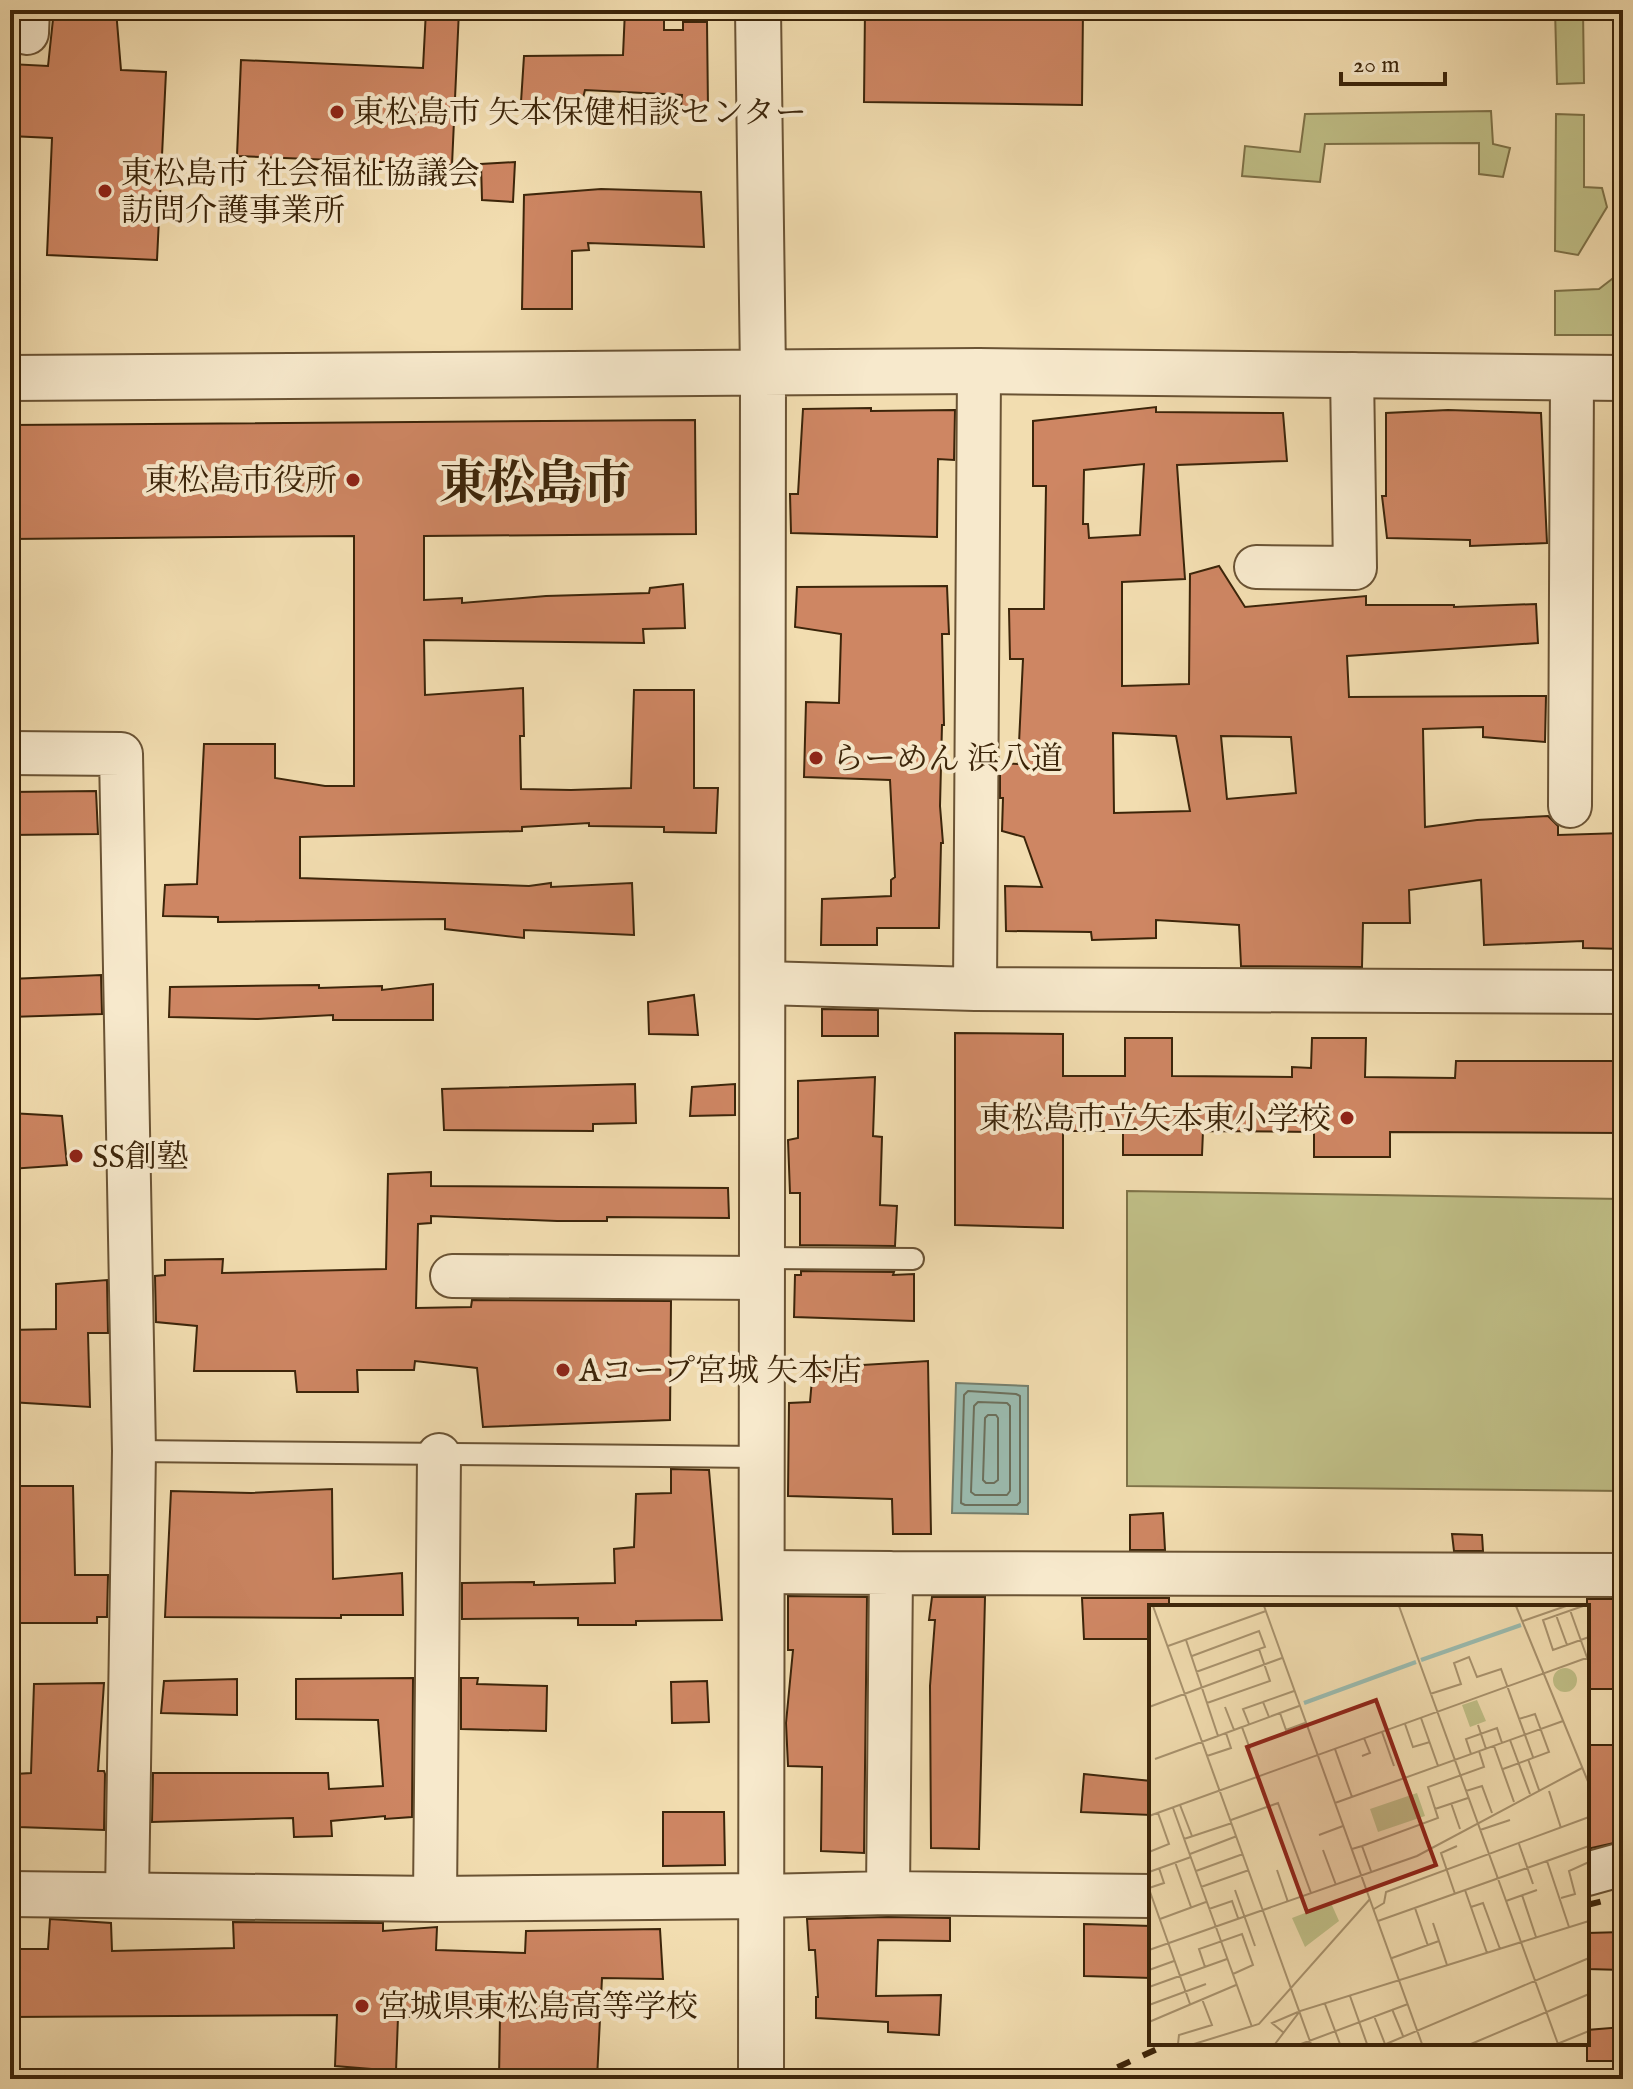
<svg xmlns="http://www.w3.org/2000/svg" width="1633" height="2089" viewBox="0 0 1633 2089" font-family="'IM FELL English','Noto Serif JP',serif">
	<rect width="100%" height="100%" fill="#f2ddb0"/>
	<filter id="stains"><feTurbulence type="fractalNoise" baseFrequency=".0025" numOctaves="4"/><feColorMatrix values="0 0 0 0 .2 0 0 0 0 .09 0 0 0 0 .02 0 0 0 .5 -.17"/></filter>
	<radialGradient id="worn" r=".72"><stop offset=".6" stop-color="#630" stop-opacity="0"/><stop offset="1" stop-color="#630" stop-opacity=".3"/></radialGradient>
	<path fill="#c0bf87" stroke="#7e7248" stroke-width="2" d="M1555,10H1583L1584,83L1557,84Z
		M1491,111L1493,144L1510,148L1503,177L1479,174V143L1325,144L1320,182L1242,176L1245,146L1300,152L1305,114Z
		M1556,114L1584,115V187L1602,188L1607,207L1578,255L1555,251Z
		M1621,272L1623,274V335H1555V291L1599,289Z
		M1127,1191L1623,1199V1491L1127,1486Z"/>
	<path fill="#9bbbaf" stroke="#757f6d" stroke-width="2" d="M956,1383L1028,1386V1514L952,1513Z"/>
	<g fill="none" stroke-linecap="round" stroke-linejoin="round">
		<path stroke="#6c705c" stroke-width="2" d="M968,1391L1016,1394L1020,1396V1502L1017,1505H965L961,1503L964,1395Z
			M978,1402L1007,1403L1010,1406V1491L1007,1495H975L971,1492L974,1406Z
			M988,1415H996L998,1418V1480L994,1483H986L983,1480L985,1418Z"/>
	</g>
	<path fill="#ce8663" stroke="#3c250a" stroke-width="2" fill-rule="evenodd" d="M54,10H116L121,70L166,72L157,260L47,255L52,138L10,136V64L48,66Z
		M426,10H459L452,165L237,156L241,60L423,68Z
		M625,10H664V30H683V22H707L708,108L681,109L682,95L585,90L582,102H521L524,56L623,55Z
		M865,10H1083L1082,105L864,102Z
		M515,162L513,202L482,200L481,164Z
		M601,189L701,192L704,247L588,243L589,250L572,251V309H522L524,195Z
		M1156,407V412L1283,413L1287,461L1177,465L1185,579L1122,582V686L1189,684L1190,574L1219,566L1245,607L1366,596V605H1454V607L1536,604L1538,643L1347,656L1349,697L1546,696L1545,742L1483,737V727L1423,729L1425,827L1477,820L1548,816L1558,826V835L1623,833V949L1583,948V941L1484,945L1481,880L1409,890L1410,923H1363L1362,967L1241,966L1239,925L1156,920V938L1092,940L1091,932L1006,931L1005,886L1042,887L1024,837L1002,831L1003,798H1000V763L1018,764L1023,659H1010L1009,609H1044L1046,486H1033V421ZM1144,464L1140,535L1089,538L1088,524H1083L1084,470ZM1113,733L1176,736L1190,811L1114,813ZM1221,736L1291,737L1296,793L1227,799Z
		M871,408V411L955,410L954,460L938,459L937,537L791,533L790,494H798L803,409Z
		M1448,410L1541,413L1547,543L1470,546V540L1387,538L1382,496H1386V413Z
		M695,420L696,534L424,536V600L462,598V603L546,596L649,593L650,588L683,584L685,628L643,629L644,643L424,640L425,695L523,688L524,736H520L521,789L571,790L631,788L634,690H694V788H718L716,833L664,832V827L589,826V823L522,827V831L300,837V878L529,886L551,883V887L632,883L634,935L524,930V938L445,929V919L218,922V917L163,916L165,885L197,884L204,744H275V778L325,786H354V536L10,539V425Z
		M947,586L949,634H942L944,725H942L940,806L943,843H941L939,928H877V945H821L822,899L891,896V880L895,877L890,780L804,777L806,702L839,703L841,634L795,627L797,587Z
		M96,791L98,834L10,835V792Z
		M101,975L102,1014L10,1017V979Z
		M433,984V1020H333V1015L258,1019L169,1017L170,987L319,985V988L382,986V990Z
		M694,995L698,1035L649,1034L648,1002Z
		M822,1009L878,1010V1036H822Z
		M955,1033L1063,1034V1076H1125V1038H1172V1076L1292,1077V1067L1311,1068L1312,1038H1366L1365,1077L1455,1078L1456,1061H1623V1133L1390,1132V1157H1314V1132L1203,1131L1202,1155H1123V1131H1063V1228L955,1225Z
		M875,1077L873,1136L882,1137L880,1205L897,1206L895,1246L800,1245V1193H790L788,1140L798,1138V1081Z
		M635,1084L636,1123L593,1124V1131L444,1130L442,1089Z
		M735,1084V1115L690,1116L692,1087Z
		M10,1113L62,1116L67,1165L10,1169Z
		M431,1172V1186L728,1188L729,1218L607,1217V1221H557L431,1216V1223L418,1224L416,1308L471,1307L472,1300L671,1301L670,1420L483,1427L477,1368L415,1361L414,1370H357L358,1392H297L295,1371H194L197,1326L156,1322L155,1276L165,1275V1260L223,1259L222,1273L386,1269L388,1174Z
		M801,1271L894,1272L893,1275L914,1274V1321L794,1317L795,1275H801Z
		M107,1280L108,1333H88L90,1407L10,1402V1330L56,1329V1284Z
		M928,1361L931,1534H893L892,1499L788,1496L789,1403L810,1402L813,1368Z
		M671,1469L709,1470L722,1620L636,1621V1625H578V1618L462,1619V1583L534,1582V1585L615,1583L614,1549L634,1547L636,1494L671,1493Z
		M10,1486H73L75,1575H108L107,1617H97V1623H10Z
		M332,1489L333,1579L402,1573L403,1615H341V1618L165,1617L171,1491L251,1493Z
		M1163,1513L1165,1550H1130V1515Z
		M1452,1534L1482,1535L1483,1551H1454Z
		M788,1596L867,1597L864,1853L821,1851L822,1767L788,1766L786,1723L793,1650H788Z
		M932,1597H985L979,1849L931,1848L930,1686L935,1620H929Z
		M1082,1598H1169V1607H1151V1639H1084Z
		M1587,1599H1623V1689H1587Z
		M413,1678L412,1817L385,1819V1816L331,1821L332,1836L294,1837L293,1818L152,1822L153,1773H328L329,1789L383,1786L378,1720L296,1719V1679Z
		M461,1678H478L477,1684L547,1686L546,1731L461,1729Z
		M237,1679V1715L161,1713L164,1681Z
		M707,1681L709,1722L672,1723L671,1682Z
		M104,1683L98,1771H104L105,1774L104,1830L18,1827L15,1774L31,1773L34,1684Z
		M1587,1745H1623V1790H1620L1623,1841L1587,1849Z
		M1084,1774L1151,1781V1815L1081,1812Z
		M663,1812H724L725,1865L663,1866Z
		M888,1917L950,1918V1941L878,1940L876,1996L941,1995L939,2035L888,2032V2022L816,2018V1997H818L815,1950H809L807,1919Z
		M50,1919L111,1923L112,1951L234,1948L233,1922L383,1923V1931L437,1927L436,1950L525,1953L526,1931L660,1929L663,1979L602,1978L597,2079L499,2078L500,2015L398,2017L396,2071L335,2066L337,2015L10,2017V1949H48Z
		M1084,1924L1151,1926V1978L1084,1976Z
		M1623,1932V1970L1587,1969V1933Z
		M1623,2027V2061H1587V2030Z"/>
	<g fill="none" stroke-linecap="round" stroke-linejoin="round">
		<g stroke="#6a5334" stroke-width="24">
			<path id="service" d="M762,1258L913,1259
				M134,1451L761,1457"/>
		</g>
		<g stroke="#6a5334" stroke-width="46">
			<path id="minor" d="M27,33L28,10
				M1256,567L1355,568L1352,374
				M10,753L121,754L134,1451L127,1895
				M1570,806L1572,377
				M763,983L975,989L1623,992
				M975,989L979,371
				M452,1276L761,1278
				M761,1572L891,1573L888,1893
				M891,1573L1623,1575
				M1587,1874L1623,1864
				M761,1896L888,1893L1151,1896
				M435,1899L439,1455"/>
		</g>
		<g stroke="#6a5334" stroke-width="48">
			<path id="tertiary" d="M758,10L763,373L761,2079
				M10,378L979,371L1623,378
				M10,1894L435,1899L761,1896"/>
		</g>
		<use href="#service" stroke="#f7e9cc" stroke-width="20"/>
		<use href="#minor" stroke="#f7e9cc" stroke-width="42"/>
		<use href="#tertiary" stroke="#f7e9cc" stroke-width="44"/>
		<path stroke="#3c250a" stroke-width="6" stroke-dasharray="14 14" stroke-linecap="butt" d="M1587,1905L1623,1896
			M1092,2079L1170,2043"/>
	</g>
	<g fill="#8f2418" stroke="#f7e9cc" stroke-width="3">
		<circle cx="337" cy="112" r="8"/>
		<circle cx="105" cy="191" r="8"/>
		<circle cx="353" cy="480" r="8"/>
		<circle cx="816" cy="758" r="8"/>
		<circle cx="1347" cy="1118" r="8"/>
		<circle cx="76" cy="1156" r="8"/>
		<circle cx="563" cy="1370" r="8"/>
		<circle cx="362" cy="2006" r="8"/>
	</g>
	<g text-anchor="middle" stroke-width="8" stroke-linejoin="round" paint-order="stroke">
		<g font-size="32" fill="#3c250a" stroke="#f7e9cc" text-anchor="start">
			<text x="353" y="123">東松島市 矢本保健相談センター</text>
			<text x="121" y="184">東松島市 社会福祉協議会<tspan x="121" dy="37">訪問介護事業所</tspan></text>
			<text x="337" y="491" text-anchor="end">東松島市役所</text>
			<text x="832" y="769">らーめん 浜八道</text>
			<text x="1331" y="1129" text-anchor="end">東松島市立矢本東小学校</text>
			<text x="92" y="1167">SS創塾</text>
			<text x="579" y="1381">Aコープ宮城 矢本店</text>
			<text x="378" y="2017">宮城県東松島高等学校</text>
		</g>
		<g font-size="48" font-weight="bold" fill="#3c250a" stroke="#f7e9cc">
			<text x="535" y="499">東松島市</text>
		</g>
	</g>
	<g transform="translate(1149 1605)">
		<rect width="440" height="440" fill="#f2ddb0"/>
		<path d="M404 75a12 12 0 1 1 24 0a12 12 0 1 1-24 0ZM328,95L337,116L321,122L313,100ZM268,188L276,211L229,227L221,204ZM182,298L190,316L156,342L143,313Z" fill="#c0bf87"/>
		<path fill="none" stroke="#9bbbaf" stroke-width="4" d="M272,55L372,20M155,98L267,57"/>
		<path fill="none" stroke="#a9936e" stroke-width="2" d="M4,1L162,439M115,1L273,439M250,1L409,439M367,1L440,179M434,1L394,15L404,45L440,32M421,5L440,58M407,10L418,40M374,16L417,1M37,35L69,131L93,122M19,41L117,6M43,51L110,26L116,42L47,67M281,89L312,79L305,58L320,52L328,72L352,64L384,152M114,97L145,86M58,98L121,76L110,44M0,102L133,53M76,102L85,125M131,108L137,125L156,118M272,113L289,161M100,119L94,104L114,97L120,112M256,119L264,142L281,137M329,120L337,144M233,127L245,161M361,135L381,189M345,141L365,197M101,144L93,122L150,101M186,144L203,192M322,149L317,134L348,123L353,138M58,151L82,143L77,128M213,151L221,148L215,133M6,154L69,131M379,154L390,185M354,164L400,147L386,109L370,114M317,186L333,181L343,208M400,186L412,223M186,198L414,116M302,198L311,224M31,200L43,231M24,203L103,422M286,204L319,193M0,211L440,52M82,215L129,198L162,288M331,225L361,215M170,230L194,221M35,234L83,218M370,239L384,279M213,241L289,213L279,182L335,162L330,146M203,244L213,241L222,266M174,245L187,280M0,247L20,239L9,208M41,249L88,231M398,256L420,322M26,257L42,302M128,265L139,297M47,266L94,249M0,267L42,252M52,282L100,265M0,283L15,278L10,263M0,284L41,399M86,285L106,341M316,285L338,348M306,289L292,248L308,241M373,290L387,332M412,293L426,289L420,266L440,257M357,296L388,285M322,302L334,298L351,344M266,303L279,341M60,304L83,296L89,313M225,304L235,298L237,287L440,212M11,314L57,297M229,316L440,241M284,318L298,360M0,345L268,251L433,163M243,353L290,336M56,362L50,344L93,329L104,360L84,369M0,365L25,356M0,382L78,354M201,391L218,439M176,399L191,439M0,400L57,379M243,404L254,431M225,411L236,439M0,417L87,380M135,428L123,418L149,407M29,439L30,430L63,420L53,394M45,439L110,419L221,294M126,439L151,406L440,316M152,439L259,399M237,439L440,353M322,439L440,389M408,439L440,426"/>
		<path fill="#8f2418" fill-opacity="0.15" stroke="#8f2418" stroke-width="4" d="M227,95L287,260L158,307L98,142Z"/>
		<rect width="440" height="440" fill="none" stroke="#3c250a" stroke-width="4"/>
	</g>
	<rect width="1633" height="2089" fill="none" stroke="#f2ddb0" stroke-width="40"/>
	<rect x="12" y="12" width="1609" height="2065" fill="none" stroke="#3c250a" stroke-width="4"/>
	<rect x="20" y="20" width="1593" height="2049" fill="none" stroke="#3c250a" stroke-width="2"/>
	<path d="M1341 72v12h104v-12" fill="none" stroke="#3c250a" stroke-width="4"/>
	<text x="1353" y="72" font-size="24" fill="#3c250a" stroke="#f7e9cc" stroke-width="6" paint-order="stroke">20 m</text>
	<rect width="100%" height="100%" filter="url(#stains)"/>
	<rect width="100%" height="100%" fill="url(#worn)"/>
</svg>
